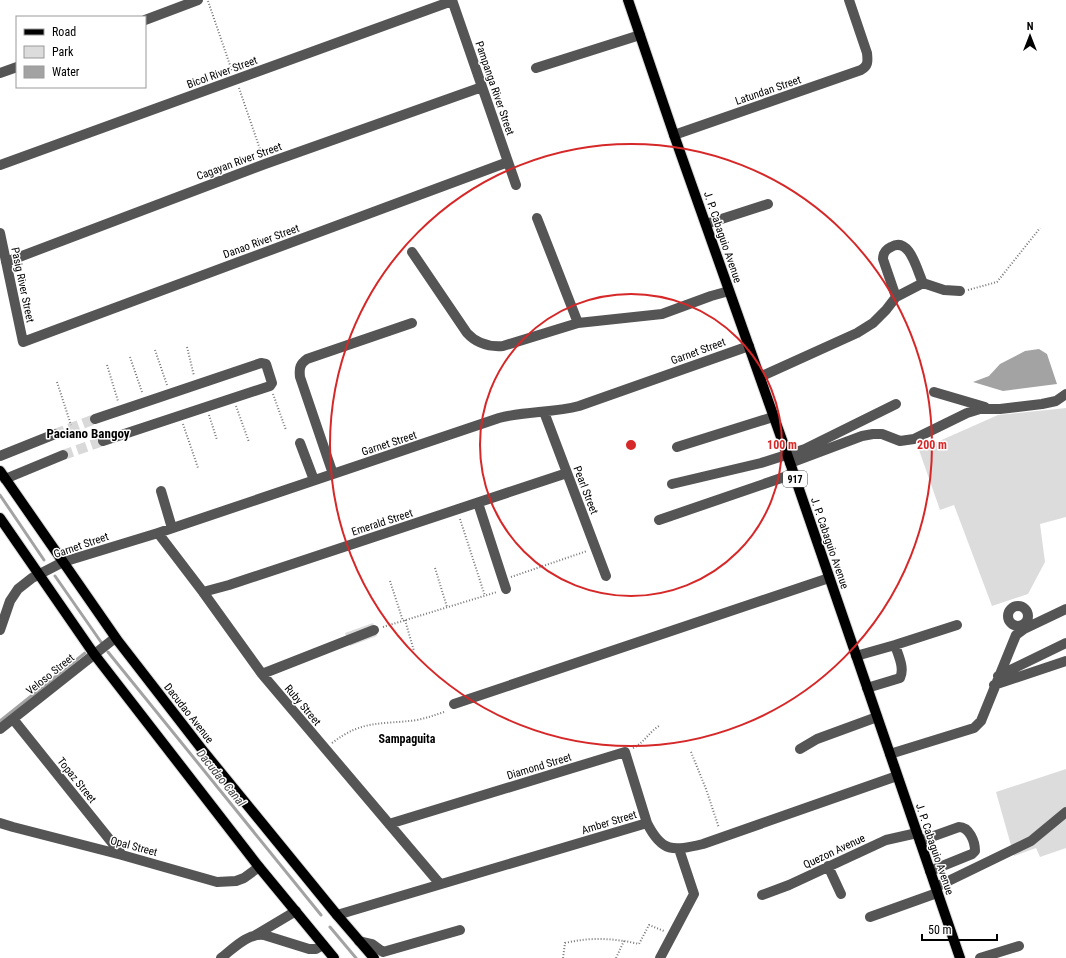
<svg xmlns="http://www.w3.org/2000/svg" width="1066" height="958" viewBox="0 0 1066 958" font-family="'Roboto Condensed',sans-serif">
	<rect width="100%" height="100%" fill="#fff"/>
	<path fill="#dcdcdc" d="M1066,408V517L1040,524L1045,562L1028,594L992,606L954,505L940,510L919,450L998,415Z
		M373,623L377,636L350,646L345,633Z
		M1066,769V848L1040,857L1036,848L1014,856L996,792Z"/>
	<path fill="#a3a3a3" d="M1039,349L1047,354L1057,384L1003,391L973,382L989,376L1000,364L1025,351Z"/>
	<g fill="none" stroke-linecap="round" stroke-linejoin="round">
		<path stroke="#a3a3a3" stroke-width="3" d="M0,495L44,560
			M55,576L101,642
			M108,652L321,915
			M0,721L85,653
			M330,927L356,958"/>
		<path stroke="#d9d9d9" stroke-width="10" stroke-dasharray="10 5" stroke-linecap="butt" d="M55,434L95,419
			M63,455L103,441"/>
		<g stroke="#dbdbdb" stroke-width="12">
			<path id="major" d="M628,0L674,135L787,454L960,958
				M0,471L118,641L204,752L337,915L374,958
				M0,518L94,654L259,867L334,958"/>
		</g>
		<path stroke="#777" stroke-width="2" stroke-dasharray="1 2" stroke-linecap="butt" d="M208,1L232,71
			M239,88L262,155
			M968,290L997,282L1040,228
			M187,347L194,376
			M155,350L167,385
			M130,357L142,392
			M107,365L118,401
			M57,382L71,425
			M273,394L286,430
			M236,406L249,442
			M209,415L217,440
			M183,424L198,468
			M460,519L485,596
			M435,568L447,607
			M511,577L587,551
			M390,581L403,621
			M405,620L414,651
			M383,627L497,592
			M332,743C363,719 382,725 417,720C427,718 435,715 444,712
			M633,748C644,743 649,732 659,726
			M691,752L706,789L719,828
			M563,958L565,943C591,937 613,938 639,944L649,925L664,931
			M616,958L624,941"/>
		<path stroke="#555" stroke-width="10" d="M452,0L516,185
			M145,20L198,0
			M536,68L640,35
			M0,73L17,67
			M674,135L861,70C868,66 868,62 867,53L849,0
			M0,165L452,1
			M537,218L578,323L662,314L711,296L729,291
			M706,224L768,204
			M0,233L23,342L508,162
			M412,252L467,333C477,344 489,347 503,346L578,323
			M6,262L265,164L482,87
			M923,283L944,290L960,291
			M760,377L857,333L873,323L886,310L896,297L923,283C917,271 910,236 891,247C885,250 883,253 883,259L896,297
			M934,392L985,407
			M544,412L606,576
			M95,419L261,363L266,364L272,383L270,386L103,441
			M300,443L314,480
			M677,447L773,417
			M0,456L55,434
			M790,463L862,436L873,434H882L900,441L914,439L967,413L980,409H1000L1042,404L1056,401L1066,394
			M333,474L300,377C299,368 300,364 307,359L412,323
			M5,479L63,455
			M672,484L761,463L805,449L896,404
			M161,491L172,528
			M478,503L506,589
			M659,520L793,474
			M158,533L203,592L262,674L440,884
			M203,592L229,585L567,473
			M1008 616a10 10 0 1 1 20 0a10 10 0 1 1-20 0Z
			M0,630L10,601L18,589L32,578L63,562L158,533L499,418C525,411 553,413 579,406L749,346
			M856,656L895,645L957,625
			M262,674L374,630
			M998,676L1066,643
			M994,685L1066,661
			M867,688L900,678C905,668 898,655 895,645
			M454,704L829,578
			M13,719L122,855
			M0,729L115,638
			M800,749L817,739L877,717
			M890,754L974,728L981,721L1016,635L1024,629L1066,609
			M0,823L13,827L122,855L217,882L236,881L244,878L259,867
			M389,824L625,752L647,823C662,853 673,851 703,844L897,776
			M920,841L959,827C969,827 975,841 975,851L972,854L930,871
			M828,866L841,894
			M936,887L1031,841L1066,812
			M762,895L789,885L886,840L917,833
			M337,915L647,823
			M870,917L937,893
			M254,936L296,911
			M359,941L372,944L383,952L460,930
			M221,958C233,949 247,933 264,935L309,949H316L323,945
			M660,958L694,894L679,849
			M980,958L1019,946"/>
		<use href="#major" stroke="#000" stroke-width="10"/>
	</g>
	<g fill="none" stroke="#d62828" stroke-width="2">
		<circle cx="631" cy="445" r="151"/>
		<circle cx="631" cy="445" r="301"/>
	</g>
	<g text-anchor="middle" stroke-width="3" stroke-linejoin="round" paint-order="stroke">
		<rect fill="#fff" stroke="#4c4c4c" stroke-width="1" x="783" y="471" width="24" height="16" rx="3"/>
		<g font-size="10" font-weight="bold" fill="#000">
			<text x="795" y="483">917</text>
		</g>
		<g font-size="11" fill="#000" stroke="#fff">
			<text transform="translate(222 72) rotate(-20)" y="4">Bicol River Street</text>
			<text transform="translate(495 88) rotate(71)" y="4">Pampanga River Street</text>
			<text transform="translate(768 90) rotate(-19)" y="4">Latundan Street</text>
			<text transform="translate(239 161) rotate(-20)" y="4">Cagayan River Street</text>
			<text transform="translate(723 237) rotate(71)" y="4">J. P. Cabaguio Avenue</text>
			<text transform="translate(261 241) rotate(-20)" y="4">Danao River Street</text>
			<text transform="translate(23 285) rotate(78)" y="4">Pasig River Street</text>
			<text transform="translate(698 351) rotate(-20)" y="4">Garnet Street</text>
			<text transform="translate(389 443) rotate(-18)" y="4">Garnet Street</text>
			<text transform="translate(586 490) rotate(69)" y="4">Pearl Street</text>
			<text transform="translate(382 522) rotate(-18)" y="4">Emerald Street</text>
			<text transform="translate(830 543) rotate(71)" y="4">J. P. Cabaguio Avenue</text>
			<text transform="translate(81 545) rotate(-19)" y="4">Garnet Street</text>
			<text transform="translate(50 674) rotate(-39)" y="4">Veloso Street</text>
			<text transform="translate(303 705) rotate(50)" y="4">Ruby Street</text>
			<text transform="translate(189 713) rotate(52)" y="4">Dacudao Avenue</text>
			<text transform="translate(539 766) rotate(-17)" y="4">Diamond Street</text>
			<text transform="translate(77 780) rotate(51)" y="4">Topaz Street</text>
			<text transform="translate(609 822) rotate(-17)" y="4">Amber Street</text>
			<text transform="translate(134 846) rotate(15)" y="4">Opal Street</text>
			<text transform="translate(935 849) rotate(71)" y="4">J. P. Cabaguio Avenue</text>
			<text transform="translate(834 851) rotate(-25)" y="4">Quezon Avenue</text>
		</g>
		<g font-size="12" font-weight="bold" fill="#000" stroke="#fff">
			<text x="407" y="743">Sampaguita</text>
		</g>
		<g font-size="12" font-style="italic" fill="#444" stroke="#fff">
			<text transform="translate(221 778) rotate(51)" y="4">Dacudao Canal</text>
		</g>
		<g font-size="13" font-weight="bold" fill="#000" stroke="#fff">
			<text x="88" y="438">Paciano Bangoy</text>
		</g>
	</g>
	<circle cx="631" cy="445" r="6" fill="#d62828" stroke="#fff" stroke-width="2"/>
	<g font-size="12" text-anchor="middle" font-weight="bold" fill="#d62828" stroke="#fff" stroke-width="3" stroke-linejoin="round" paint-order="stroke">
		<text x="782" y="449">100 m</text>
		<text x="932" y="449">200 m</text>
	</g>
	<rect x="16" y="16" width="130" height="72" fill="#ffffff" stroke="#999999"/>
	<rect x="24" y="29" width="20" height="6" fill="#000000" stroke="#999999"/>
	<text x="52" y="36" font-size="12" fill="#000000">Road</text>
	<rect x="24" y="46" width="20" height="12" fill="#dcdcdc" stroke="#999999"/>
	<text x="52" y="56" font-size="12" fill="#000000">Park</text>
	<rect x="24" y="66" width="20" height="12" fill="#a3a3a3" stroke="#999999"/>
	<text x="52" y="76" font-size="12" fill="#000000">Water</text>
	<g transform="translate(1030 36)" stroke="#ffffff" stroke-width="3" paint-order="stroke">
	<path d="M0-3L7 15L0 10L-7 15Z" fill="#000000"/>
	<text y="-6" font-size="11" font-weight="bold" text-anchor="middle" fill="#000000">N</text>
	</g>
	<path d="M922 934v6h75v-6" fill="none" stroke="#000000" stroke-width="2"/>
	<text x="928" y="934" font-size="12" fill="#000000" stroke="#ffffff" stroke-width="3" paint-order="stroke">50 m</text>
</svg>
